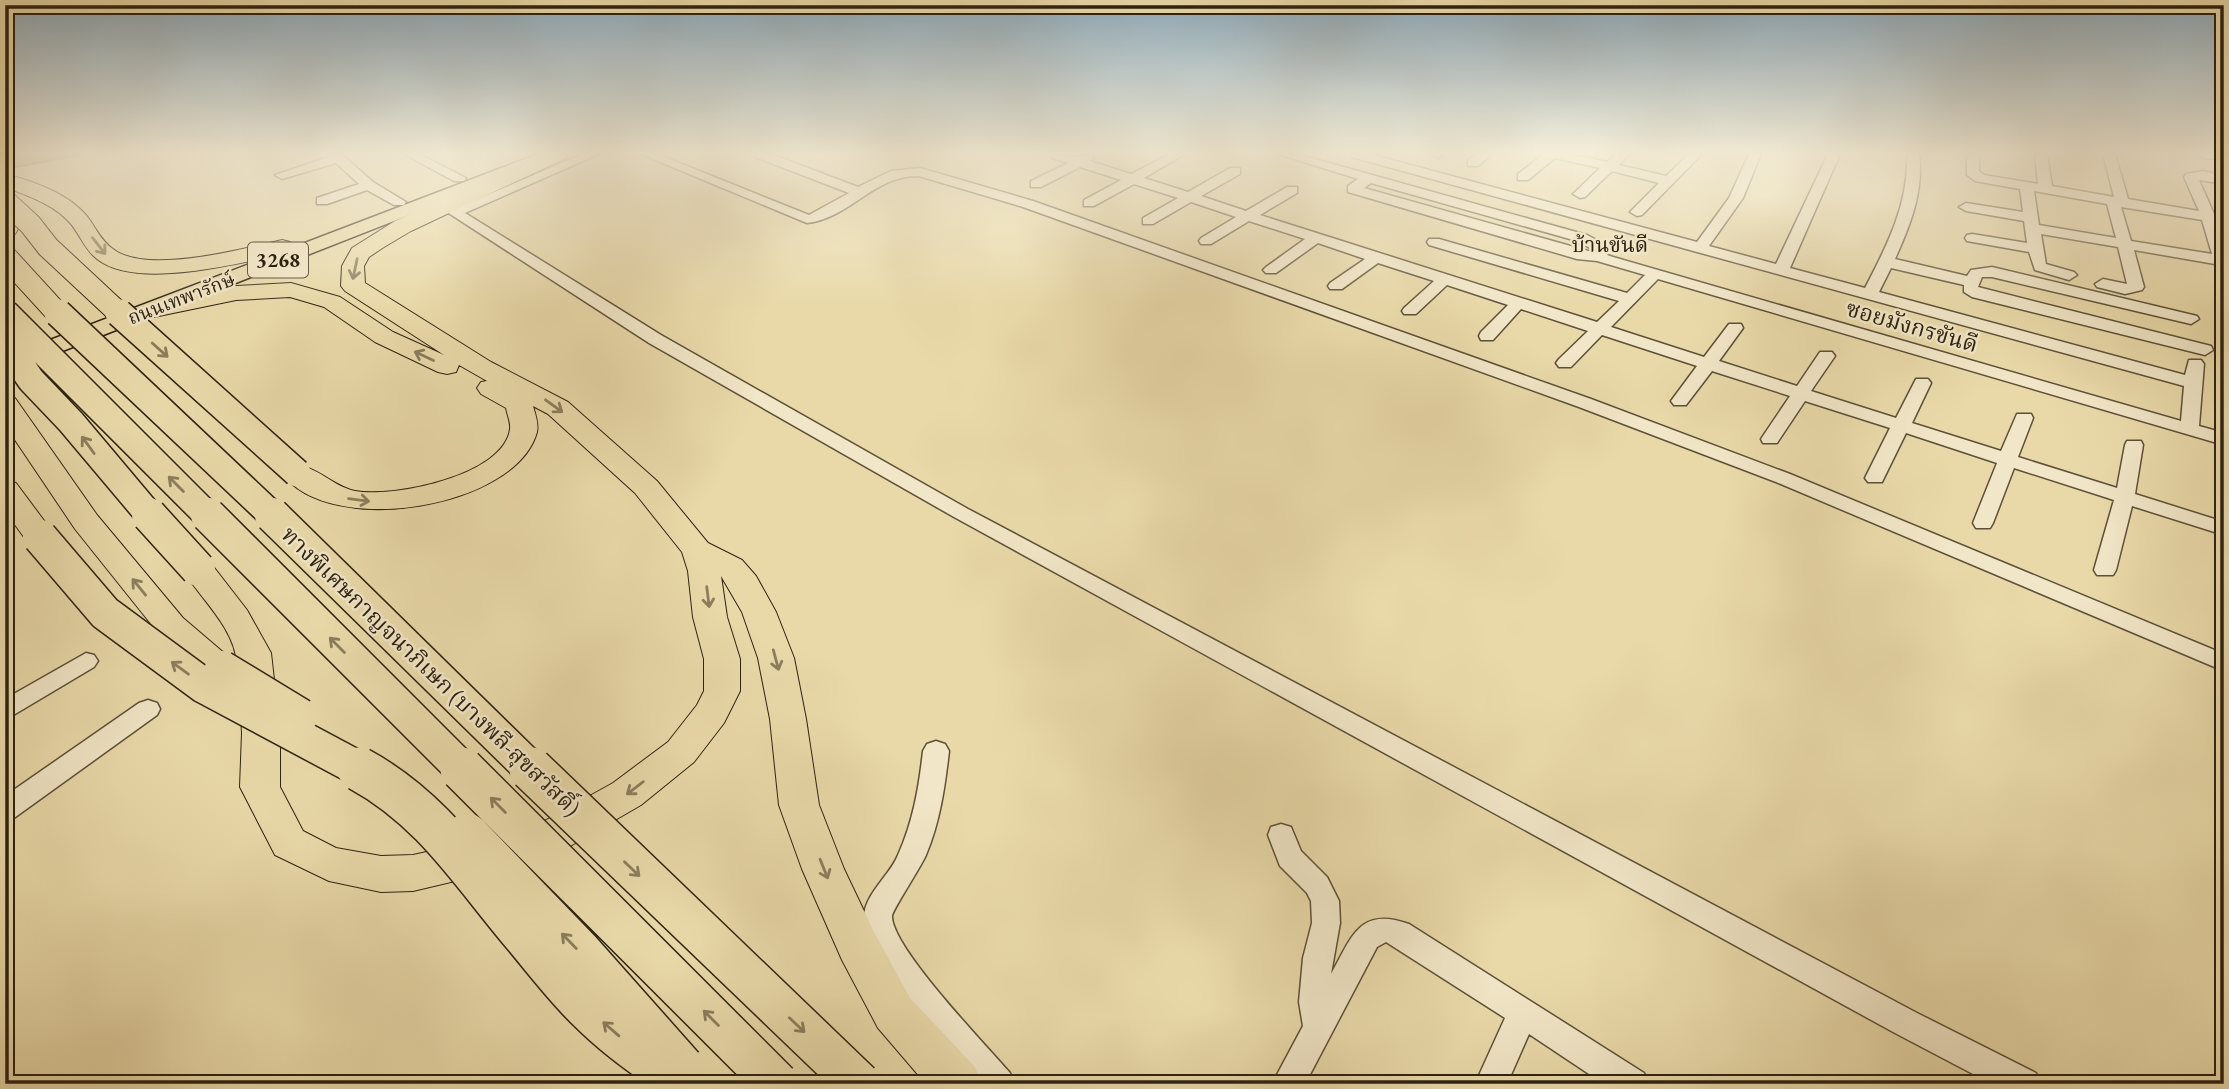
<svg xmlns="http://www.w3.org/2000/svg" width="2229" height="1089" viewBox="0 0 2229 1089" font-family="'EB Garamond','Noto Serif Thai',serif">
	<rect width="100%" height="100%" fill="#e9d9a9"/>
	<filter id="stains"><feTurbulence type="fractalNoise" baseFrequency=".00286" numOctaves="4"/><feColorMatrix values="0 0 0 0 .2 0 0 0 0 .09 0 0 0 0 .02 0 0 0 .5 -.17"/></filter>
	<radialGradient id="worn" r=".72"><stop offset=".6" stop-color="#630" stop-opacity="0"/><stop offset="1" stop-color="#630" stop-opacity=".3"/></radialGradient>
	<path fill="#a99b75" stroke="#776b4d" stroke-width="2" d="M5,154H86L5,169Z"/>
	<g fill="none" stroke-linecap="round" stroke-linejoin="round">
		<g stroke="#5c5037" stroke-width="3">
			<path id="minor" d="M328,154H341L373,182L406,202L404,205H394L367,190L327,204H317V198L359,184L336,163L282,179L275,175L329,157Z
				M404,154H419L466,178L464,181H454Z
				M583,154H599L465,213L661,335L968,509L1917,1013L2036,1073L2041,1084H1992L1895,1033L954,517L649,343L447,212Z
				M641,154H657L809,215L849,193L755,157L754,154H771L858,187L891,171L920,168L1033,201L1591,399L1790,474L2224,654V671L1776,482L1579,407L1023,207L919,176C873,175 851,218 807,223Z
				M1052,154L1078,157L1092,155L1094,158L1090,161L1131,174L1170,154H1185L1144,178L1188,192L1230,168H1240V174L1201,196L1246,211L1287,187H1297V193L1260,215L1597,322L1619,301L1429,245L1427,242L1429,239H1439L1627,293L1645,275L1597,261L1577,259L1348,192V186L1358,179L1278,154H1297L1587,235L1604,244L1607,255L1613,257L2181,421L2184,386L1352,157L1351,154H1370L1697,242L1729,198L1749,154H1761L1743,198L1709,246L1776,264L1828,154H1840L1790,268L1865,288C1887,246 1909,203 1907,154H1919C1924,191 1910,226 1895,259L1967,276L1971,270L1992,267L2197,316L2199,319L2191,324L1992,277H1982L1978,287L2211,346L2213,350L2205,355L1972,297L1964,292V285L1891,268L1879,292L2185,375L2189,360H2201L2204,364L2199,426L2224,433V445L1658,279L1611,327L1704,357L1729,324H1741L1743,328L1719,361L1797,386L1820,352H1832L1835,356L1811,391L1896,418L1916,379H1928L1931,383L1912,423L2001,451L2017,414H2031L2033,418L2018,457L2117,488L2125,445L2127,441H2141L2143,445L2135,494L2224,522V535L2132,506L2116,570L2113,575H2097L2094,570L2114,500L2014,468L1993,523L1990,528H1976L1973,523L1997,463L1906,433L1882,482H1868L1865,478L1890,428L1805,401L1777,443H1763L1761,439L1790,396L1712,371L1686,405H1674L1671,401L1697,366L1602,335L1571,367H1559L1556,363L1559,359L1588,331L1521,309L1493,340H1481L1479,336L1481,332L1508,305L1447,285L1416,314H1404L1402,311L1404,308L1434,281L1378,263L1342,289H1330L1328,286L1330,283L1365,259L1318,243L1276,273H1266L1263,270L1266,267L1305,239L1249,221L1211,244H1201L1199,241L1201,238L1236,217L1191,202L1153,224H1143V218L1178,198L1134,184L1094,206H1084V200L1121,180L1080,167L1041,187H1031V181L1068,163L1052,158ZM1371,183L1577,241L1592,249V252L1364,188Z
				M1431,154H1444L1438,158Z
				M1478,154H1492L1478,166H1468V160Z
				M1544,154H1570L1607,162L1616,154H1629L1619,165L1666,176L1689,154H1702L1642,215L1637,216L1630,212L1659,183L1612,171L1585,197L1580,198L1573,194L1600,168L1555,158L1528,180H1518V174Z
				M1967,154H1979V171L1984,175L2038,184L2035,154H2047L2052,186L2114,197L2103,154H2115L2128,199L2199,211L2184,177L2186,174L2203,171L2224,176V184L2199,180L2214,214L2224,216V224L2217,223L2224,243V272L2219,270L2215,264L2134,250L2144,287L2142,290L2125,294L2097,287L2095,284L2103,279L2127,284L2118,247L2041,234L2046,264L2074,272L2077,275L2069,280L2035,270L2029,252L1967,241L1965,238L1967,235L1972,234L2027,243L2024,221L1966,211L1959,207L1966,203L2023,212L2020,189L1975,181L1967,175ZM2034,191L2107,204L2116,238L2039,225ZM2121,207L2202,220L2212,254L2131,241Z
				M2197,154H2224V160L2203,158Z
				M86,653L94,655L98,661L94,667L5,720V699Z
				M148,700L157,703L160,709L157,715L14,818L5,821V796L139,703Z
				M936,741L945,744L949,751C945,786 940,822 926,855C921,867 893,909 892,916C891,947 987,1046 1010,1073L1015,1084H978C952,1053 862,954 864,916C865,894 890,875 898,855C913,822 919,787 923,751L927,744Z
				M1281,824L1291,827L1301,851L1327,877L1339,901L1340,923L1331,974C1352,937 1359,906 1409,924L1644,1073L1649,1084H1604L1529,1034L1507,1084H1475L1505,1018L1386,942L1377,947L1305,1084H1272L1303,1026L1299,1002L1303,958L1312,923L1311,901L1307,893L1280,866L1268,835L1271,827Z"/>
		</g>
		<g stroke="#2d2211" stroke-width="3">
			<path id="major" d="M538,154H559L557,157L32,363H16L13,358L16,353Z"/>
		</g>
		<g stroke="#2d2211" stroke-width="2">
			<path id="highway" d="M544,154H569L566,158L411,231L384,247L369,257L364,266L365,283L491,362L568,402L657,481L708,543L742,560L756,576L776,612L794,658L806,719L819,805L844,869L874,932L910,998L975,1067L982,1084H926L878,1028L842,960L802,869L779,805L770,719L758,658L742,612L721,576L727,617L740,659V691L724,723L694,762L641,805L553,856L539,861L413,891L381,892L329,881L275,855L240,787L242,733L238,671L234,677L222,681L210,677L159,634L75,529L5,425V396L15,398L97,515L183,618L237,664C235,628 200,598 182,569L187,561L198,558L209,561L247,610L271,653L280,733V787L303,831L336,848L381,856L413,855L530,829L613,783L668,742L697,705L704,691V659L693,617L688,571L682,552L635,493L548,414L533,406C535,413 539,424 537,432C517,508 328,539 282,473L287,467C313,460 330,486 355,491C393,498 504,476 510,429C511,423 507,414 506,408L481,394L477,388L481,382L487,381L459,365L456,372L447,374L438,372L375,342L324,307L290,297L236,300L149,318L140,316L137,311L140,306L236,286L291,283L340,297L393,332L444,355L345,291L341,286L342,266L352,248L395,221Z
				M5,174C33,181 67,193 86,215C95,226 101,241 113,249C146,275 243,249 282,240L290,242L293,247L290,252L282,254C237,264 136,290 97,259C85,250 80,235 71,224C54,204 28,196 5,187Z
				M5,222L15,224L18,229L15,234L5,235Z
				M5,480L16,483L51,530L56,537L51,544L40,547L29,544L5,511Z"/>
		</g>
		<use href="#minor" fill="#f1e6c7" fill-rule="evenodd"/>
		<use href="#major" fill="#e9d9a9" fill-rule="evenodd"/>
		<use href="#highway" fill="#e9d9a9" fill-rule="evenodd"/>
		<g stroke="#2d2211" stroke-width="24" stroke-linecap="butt">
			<path id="highway-bridge-far3" d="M5,201L30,224L48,247L121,315
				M5,256L59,315
				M5,313L7,315"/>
		</g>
		<g stroke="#2d2211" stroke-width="30" stroke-linecap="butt">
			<path id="highway-bridge-far2" d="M5,313L209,517
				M58,313L274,517
				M119,313L297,473
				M5,342L31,380L71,422L151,517"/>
		</g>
		<g stroke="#2d2211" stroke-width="37" stroke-linecap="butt">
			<path id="highway-bridge-far1" d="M149,515L198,569
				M208,515L464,771
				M272,515L533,771
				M40,537L105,613L204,686L363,771
				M222,668L301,716"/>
		</g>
		<g stroke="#2d2211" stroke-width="46" stroke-linecap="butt">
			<path id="highway-bridge" d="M359,769C431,808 469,869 519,929C542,956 564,986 589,1010C617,1038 652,1063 686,1084
				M462,769L777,1084
				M531,769L859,1084
				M467,835L580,952L682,1067"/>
		</g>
		<use href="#highway-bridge-far3" stroke="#e9d9a9" stroke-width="22"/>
		<use href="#highway-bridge-far2" stroke="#e9d9a9" stroke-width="27"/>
		<use href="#highway-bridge-far1" stroke="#e9d9a9" stroke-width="34"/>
		<use href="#highway-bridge" stroke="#e9d9a9" stroke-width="43"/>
	</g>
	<defs><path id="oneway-shaft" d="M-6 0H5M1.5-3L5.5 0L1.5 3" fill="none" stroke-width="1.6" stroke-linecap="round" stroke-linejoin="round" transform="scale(1.75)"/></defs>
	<g stroke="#8b7e5d">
		<use href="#oneway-shaft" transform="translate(99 246) rotate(52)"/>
		<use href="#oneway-shaft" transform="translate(355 269) rotate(102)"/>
		<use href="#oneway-shaft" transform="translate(160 350) rotate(42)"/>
		<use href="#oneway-shaft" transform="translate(424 356) rotate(-155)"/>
		<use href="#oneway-shaft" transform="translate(554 406) rotate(36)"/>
		<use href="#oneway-shaft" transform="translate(88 445) rotate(-126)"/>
		<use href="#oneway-shaft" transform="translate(176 484) rotate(-135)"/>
		<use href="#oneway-shaft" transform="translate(359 500) rotate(7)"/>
		<use href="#oneway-shaft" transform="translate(139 587) rotate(-129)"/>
		<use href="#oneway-shaft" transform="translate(708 597) rotate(83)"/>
		<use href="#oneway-shaft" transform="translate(337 645) rotate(-135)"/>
		<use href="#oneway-shaft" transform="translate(776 660) rotate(75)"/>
		<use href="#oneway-shaft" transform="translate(180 668) rotate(-144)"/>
		<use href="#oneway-shaft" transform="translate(635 788) rotate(143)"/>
		<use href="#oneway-shaft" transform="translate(498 805) rotate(-135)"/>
		<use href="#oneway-shaft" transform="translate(632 869) rotate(44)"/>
		<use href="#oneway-shaft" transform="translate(824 869) rotate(68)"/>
		<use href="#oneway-shaft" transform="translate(569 941) rotate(-134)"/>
		<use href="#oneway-shaft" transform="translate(711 1018) rotate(-135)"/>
		<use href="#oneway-shaft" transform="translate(797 1025) rotate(43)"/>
		<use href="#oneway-shaft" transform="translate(611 1029) rotate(-139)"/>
	</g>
	<linearGradient id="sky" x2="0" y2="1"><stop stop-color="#8faaba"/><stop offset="0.5" stop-color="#f5eed8"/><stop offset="1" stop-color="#f5eed8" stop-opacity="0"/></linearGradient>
	<rect width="2229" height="306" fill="url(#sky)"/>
	<g text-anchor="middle" stroke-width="5" stroke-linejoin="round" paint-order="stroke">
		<g font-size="19" fill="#2d2211" stroke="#f1e6c7">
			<text transform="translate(181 298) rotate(-21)" y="7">ถนนเทพารักษ์</text>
		</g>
		<g font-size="21" fill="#2d2211" stroke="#f1e6c7">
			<text x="1610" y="252">บ้านขันดี</text>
		</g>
		<rect fill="#f1e6c7" stroke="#685d48" stroke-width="2" x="248" y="242.5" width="60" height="35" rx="5"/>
		<g font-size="21" font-weight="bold" fill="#2d2211">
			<text x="278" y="267">3268</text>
		</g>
		<g font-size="23" fill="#2d2211" stroke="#f1e6c7">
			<text transform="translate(1912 326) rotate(16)" y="8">ซอยมังกรขันดี</text>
			<text transform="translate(431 671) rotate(44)" y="8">ทางพิเศษกาญจนาภิเษก (บางพลี-สุขสวัสดิ์)</text>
		</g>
	</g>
	<rect width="2229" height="1089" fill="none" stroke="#e9d9a9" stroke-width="28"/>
	<rect x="7" y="7" width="2215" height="1075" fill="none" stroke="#2d2211" stroke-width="3.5"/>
	<rect x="14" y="14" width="2201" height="1061" fill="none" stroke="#2d2211" stroke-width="2"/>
	<rect width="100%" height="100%" filter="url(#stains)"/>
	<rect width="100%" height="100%" fill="url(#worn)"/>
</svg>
